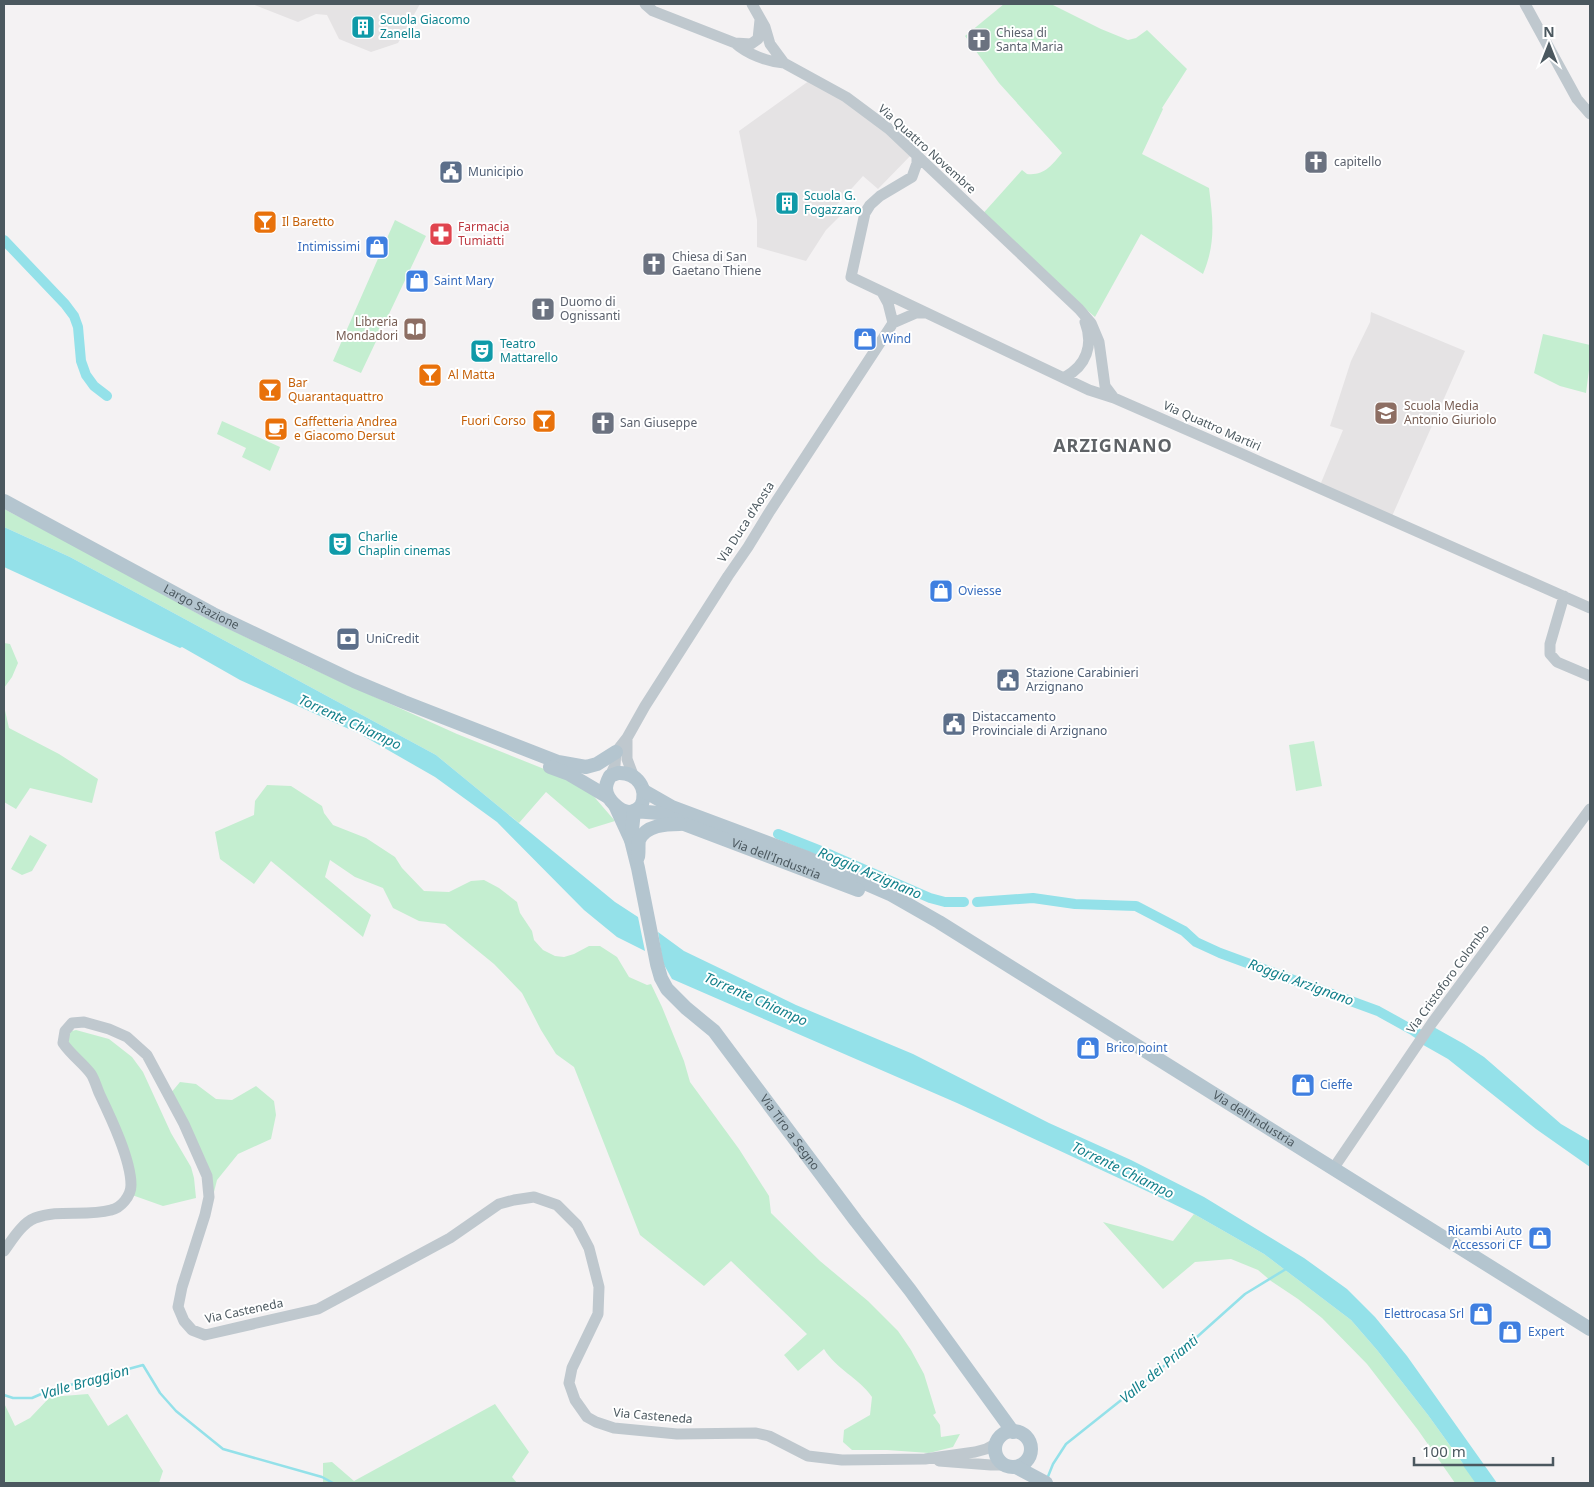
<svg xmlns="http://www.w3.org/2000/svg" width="1594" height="1487" viewBox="0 0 1594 1487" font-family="'Noto Sans',sans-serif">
	<rect width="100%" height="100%" fill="#f4f2f3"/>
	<path fill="#e5e3e4" d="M252,4H420L398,43L371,52L339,39L327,15L316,14L298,22Z
		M813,78L914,152L878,189L863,176L834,208L841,215L826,230L806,261L757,247V220L739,131Z
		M1371,312L1465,351L1389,523L1318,490L1343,430L1330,426L1351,361L1370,322Z"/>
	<path fill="#c4eed0" d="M1004,4H1051L1101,29L1128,40L1136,38L1147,30L1187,69L1162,108L1163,109L1142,154L1209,188C1213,220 1216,243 1203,274L1141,234L1095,317L979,218L1022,170L1027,174C1044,176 1052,165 1062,153L999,83L965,36Z
		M395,220L426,236L361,373L333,361Z
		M1543,334L1590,345V362L1586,393L1560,386L1534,373Z
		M222,421L280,447L270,471L242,457L246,448L217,434Z
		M4,509L134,577L200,615L304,665L457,734L584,785L615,821L589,829L546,792L519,823L436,755L70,557L4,527Z
		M4,643L10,644L18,663L12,677L4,688Z
		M4,706L9,728L59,754L98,779L92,803L30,788L16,809L4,802Z
		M1314,741L1322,786L1296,791L1289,745Z
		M267,785L291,786L322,806L324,813L333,825L366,838L395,857L402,868L424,891L449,892L471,881L484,880L499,888L517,902L520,913L532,931L534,940L543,950L555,956L564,957L574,954L589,946H600L617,957L629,977L647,985L651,984L662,1007L684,1061L690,1082L739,1149L769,1196L771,1213L820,1261L868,1301L898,1331L911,1350L924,1374L936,1413L933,1415L940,1425L941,1437L960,1434L953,1447L929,1453L887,1450H852L843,1442L844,1430L870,1415L872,1397C859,1378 836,1369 824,1349L798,1371L784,1355L807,1334L731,1261L704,1286L640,1235L574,1067L556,1054L541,1030L522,993L494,964L445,924L419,921L393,908L383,888L355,877L330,860L325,877L371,915L363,937L271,861L254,884L220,859L215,832L254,815L255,801Z
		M30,835L47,845L32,871L22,875L11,869Z
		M76,1030L109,1039L132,1057L143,1072L171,1133L191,1167L194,1178L196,1198L163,1206L132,1195L113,1120L67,1042L68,1032Z
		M180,1082L196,1084L216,1099L232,1100L256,1086L274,1101L276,1115L271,1139L238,1154L217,1180L213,1196L211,1175L206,1161L170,1094Z
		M1194,1214L1264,1254L1351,1320L1377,1350L1428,1415L1477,1483H1455L1418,1430L1367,1364L1322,1318L1298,1299L1271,1281L1258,1270L1231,1259L1195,1262L1163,1289L1103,1222L1173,1241Z
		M88,1394L108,1426L127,1414L163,1471L159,1483H4V1403L15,1426L30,1418L50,1397Z
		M495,1404L529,1452L512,1477L517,1483H323V1463L332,1462L354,1481Z"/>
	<path fill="#94e1e9" d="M4,527L70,557L436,755L615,902L638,917L645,951L617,937L584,910L497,822L435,777L360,734L240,680L182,647L180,648L4,567Z
		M658,932L684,951L796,1005L913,1054L1049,1123L1131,1160L1204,1197L1304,1258L1347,1289L1375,1317L1407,1356L1497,1483H1477L1428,1415L1377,1350L1351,1320L1264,1254L1194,1214L1153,1194L957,1103L672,979L663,963Z
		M1430,1025L1464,1044L1484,1057L1561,1124L1590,1141V1167L1536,1129L1448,1059L1418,1042Z"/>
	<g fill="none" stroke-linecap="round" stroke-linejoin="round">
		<path stroke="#94e1e9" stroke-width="2.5" d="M4,1395L13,1398H32L48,1391L143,1365L160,1393L176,1411L223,1449L322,1477L333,1483
			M1465,1466L1477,1483
			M1047,1479L1053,1464L1066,1444L1169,1362L1245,1294L1286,1269"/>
		<path stroke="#94e1e9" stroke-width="10" d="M4,240L65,304L74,316L78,327L81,361L86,375L94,386L107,396
			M778,834L831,855L930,898L945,902H964
			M977,902L1033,898L1075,904L1136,906L1184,931L1196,942L1220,953L1378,1011L1414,1031L1429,1041"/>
		<path stroke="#bfc8ce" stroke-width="11" d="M645,4L653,11L735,43C747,54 768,62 784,63L846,97L889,129L1079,309L1091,323L1099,342L1105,386L1114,398
			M752,4L765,27L770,44L784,63
			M1525,4L1577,99L1590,114
			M735,43L751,44L758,39L760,20
			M917,155V163L912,177L880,196L870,205L865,213L851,277L1089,390L1114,398L1240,453L1590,608
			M882,292L888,303L893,323
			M1065,377C1086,366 1094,345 1085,322
			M1564,596L1550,644V654L1557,662L1590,676
			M627,738V759L633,775
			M610,776L615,765L616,752L627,738L645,706L728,576L748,547L770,511L893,323L916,313H926
			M1333,1169L1432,1023L1590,809
			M4,1251C12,1240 22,1223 35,1218C59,1209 86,1217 111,1210C121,1208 131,1196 131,1185C131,1160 111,1118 100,1095C97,1089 95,1080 91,1074C83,1063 71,1055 63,1043L65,1031L72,1023L84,1022L109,1029L127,1037L147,1055L184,1124L207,1176L209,1197L205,1215L182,1287L178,1307L184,1321L192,1330L205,1335L318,1309L450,1238L499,1204L514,1200L534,1197L557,1205L577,1225L589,1248L599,1287L598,1314L572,1368L569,1383L575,1400L587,1417L596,1422L614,1428L677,1434L756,1433L769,1436L808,1456L842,1460L925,1459L975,1452L986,1449L997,1443
			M939,1461L991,1465H1005"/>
		<g stroke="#b4c5cf" stroke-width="14">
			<path id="s1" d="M4,501L213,614L354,681L404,702L558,762L586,767L597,764L616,752"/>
			<path d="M550,767L569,774L608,797"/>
			<path d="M618,773C637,772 649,789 641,806C639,808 637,810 634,811C622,816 606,799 606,788C606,783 608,780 610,776Z"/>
			<path id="s2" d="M644,791L672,807L805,857L890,894L939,922L1590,1329"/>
			<path id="s3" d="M615,805L631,840L638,868L657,964L661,978L667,989L686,1008L714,1031L856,1221L910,1290L1013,1432"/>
			<path id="s4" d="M631,840L634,811L659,813L684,824L858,890"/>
			<path d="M638,857C639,852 638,844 639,840C646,825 666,824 680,824"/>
			<circle cx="1013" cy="1449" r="18"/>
			<path d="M1016,1467L1046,1483"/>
		</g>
	</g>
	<defs>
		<g id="building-square" transform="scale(1.25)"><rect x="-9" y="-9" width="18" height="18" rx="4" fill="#0f9aa8" stroke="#fff"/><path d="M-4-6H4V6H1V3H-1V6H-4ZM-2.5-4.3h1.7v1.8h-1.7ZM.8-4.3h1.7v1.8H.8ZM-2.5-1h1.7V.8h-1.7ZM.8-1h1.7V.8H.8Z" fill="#fff"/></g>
		<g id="church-square" transform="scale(1.25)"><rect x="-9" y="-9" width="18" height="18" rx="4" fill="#6b7280" stroke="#fff"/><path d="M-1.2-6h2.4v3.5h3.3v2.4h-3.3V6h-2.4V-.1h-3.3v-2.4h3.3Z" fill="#fff"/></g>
		<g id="civic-square" transform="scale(1.25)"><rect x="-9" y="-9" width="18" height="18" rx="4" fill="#5c6f8a" stroke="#fff"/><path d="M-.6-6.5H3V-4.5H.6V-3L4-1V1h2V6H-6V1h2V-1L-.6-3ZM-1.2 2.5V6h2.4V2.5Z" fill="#fff"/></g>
		<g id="bar-square" transform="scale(1.25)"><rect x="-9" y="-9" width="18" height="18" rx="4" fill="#e8710a" stroke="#fff"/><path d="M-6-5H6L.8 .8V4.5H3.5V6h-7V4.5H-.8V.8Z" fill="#fff"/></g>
		<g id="pharmacy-square" transform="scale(1.25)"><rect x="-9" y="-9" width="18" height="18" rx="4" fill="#e0444e" stroke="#fff"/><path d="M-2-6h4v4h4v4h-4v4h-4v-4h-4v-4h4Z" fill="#fff"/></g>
		<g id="shop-square" transform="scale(1.25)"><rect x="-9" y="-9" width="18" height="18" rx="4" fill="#3f7fe0" stroke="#fff"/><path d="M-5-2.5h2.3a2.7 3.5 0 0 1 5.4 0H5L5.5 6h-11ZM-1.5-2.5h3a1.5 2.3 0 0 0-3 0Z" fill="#fff"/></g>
		<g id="library-square" transform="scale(1.25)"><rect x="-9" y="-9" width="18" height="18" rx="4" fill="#8d6e63" stroke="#fff"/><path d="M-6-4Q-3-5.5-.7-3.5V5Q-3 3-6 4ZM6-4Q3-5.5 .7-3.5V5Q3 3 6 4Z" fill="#fff"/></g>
		<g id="theatre-square" transform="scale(1.25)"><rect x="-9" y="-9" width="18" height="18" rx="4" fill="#0f9aa8" stroke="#fff"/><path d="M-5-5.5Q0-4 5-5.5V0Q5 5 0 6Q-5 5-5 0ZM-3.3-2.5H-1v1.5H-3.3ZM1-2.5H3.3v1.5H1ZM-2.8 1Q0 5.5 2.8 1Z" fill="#fff"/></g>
		<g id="school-square" transform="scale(1.25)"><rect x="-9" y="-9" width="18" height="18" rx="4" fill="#8d6e63" stroke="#fff"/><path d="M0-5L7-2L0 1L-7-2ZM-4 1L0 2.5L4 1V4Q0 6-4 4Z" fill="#fff"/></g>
		<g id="cafe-square" transform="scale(1.25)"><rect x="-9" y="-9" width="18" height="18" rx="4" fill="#e8710a" stroke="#fff"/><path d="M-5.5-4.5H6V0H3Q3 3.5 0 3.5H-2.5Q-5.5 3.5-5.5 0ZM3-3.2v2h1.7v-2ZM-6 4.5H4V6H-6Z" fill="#fff"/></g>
		<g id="bank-square" transform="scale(1.25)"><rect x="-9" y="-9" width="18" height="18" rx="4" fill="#5c6f8a" stroke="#fff"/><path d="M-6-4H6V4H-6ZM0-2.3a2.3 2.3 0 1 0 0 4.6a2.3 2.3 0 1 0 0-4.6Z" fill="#fff"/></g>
	</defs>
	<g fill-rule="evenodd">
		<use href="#building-square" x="363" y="27"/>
		<use href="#church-square" x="979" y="40"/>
		<use href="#church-square" x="1316" y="162"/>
		<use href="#civic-square" x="451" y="172"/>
		<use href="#building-square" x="787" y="203"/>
		<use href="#bar-square" x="265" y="222"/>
		<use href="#pharmacy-square" x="441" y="234"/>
		<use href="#shop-square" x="377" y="247"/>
		<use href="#church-square" x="654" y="264"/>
		<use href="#shop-square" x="417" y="281"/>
		<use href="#church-square" x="543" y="309"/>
		<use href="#library-square" x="415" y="329"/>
		<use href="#shop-square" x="865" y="339"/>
		<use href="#theatre-square" x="482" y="351"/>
		<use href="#bar-square" x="430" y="375"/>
		<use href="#bar-square" x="270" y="390"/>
		<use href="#school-square" x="1386" y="413"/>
		<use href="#bar-square" x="544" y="421"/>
		<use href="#church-square" x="603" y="423"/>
		<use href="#cafe-square" x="276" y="429"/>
		<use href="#theatre-square" x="340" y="544"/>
		<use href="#shop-square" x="941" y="591"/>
		<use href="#bank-square" x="348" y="639"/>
		<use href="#civic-square" x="1008" y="680"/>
		<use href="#civic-square" x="954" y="724"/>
		<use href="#shop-square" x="1088" y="1048"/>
		<use href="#shop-square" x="1303" y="1085"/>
		<use href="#shop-square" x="1540" y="1238"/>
		<use href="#shop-square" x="1481" y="1314"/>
		<use href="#shop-square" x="1510" y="1332"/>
	</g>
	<g text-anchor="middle" stroke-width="4" stroke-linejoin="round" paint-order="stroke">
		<g font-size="12" fill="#0d838f" stroke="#fff" text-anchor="start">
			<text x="380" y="24">Scuola Giacomo<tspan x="380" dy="14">Zanella</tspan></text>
			<text x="804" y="200">Scuola G.<tspan x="804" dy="14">Fogazzaro</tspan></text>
			<text x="500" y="348">Teatro<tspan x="500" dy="14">Mattarello</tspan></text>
			<text x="358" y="541">Charlie<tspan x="358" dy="14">Chaplin cinemas</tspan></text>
		</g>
		<g font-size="12" fill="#5b616d" stroke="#fff" text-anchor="start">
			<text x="996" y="37">Chiesa di<tspan x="996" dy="14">Santa Maria</tspan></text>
			<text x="1334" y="166">capitello</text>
			<text x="672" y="261">Chiesa di San<tspan x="672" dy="14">Gaetano Thiene</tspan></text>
			<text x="560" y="306">Duomo di<tspan x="560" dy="14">Ognissanti</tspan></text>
			<text x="620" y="427">San Giuseppe</text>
		</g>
		<g font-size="12" fill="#4b585f" stroke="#fff">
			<text transform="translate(927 149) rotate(42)" y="4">Via Quattro Novembre</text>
			<text transform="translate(1212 426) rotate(24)" y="4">Via Quattro Martiri</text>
			<text transform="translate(746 522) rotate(-57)" y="4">Via Duca d'Aosta</text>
			<text dy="4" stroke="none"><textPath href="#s1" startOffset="224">Largo Stazione</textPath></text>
			<text dy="4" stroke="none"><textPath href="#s4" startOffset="180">Via dell'Industria</textPath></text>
			<text transform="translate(1448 979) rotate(-54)" y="4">Via Cristoforo Colombo</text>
			<text dy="4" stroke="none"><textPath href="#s2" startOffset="695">Via dell'Industria</textPath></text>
			<text dy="4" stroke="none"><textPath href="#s3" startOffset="382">Via Tiro a Segno</textPath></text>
			<text transform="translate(244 1311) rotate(-12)" y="4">Via Casteneda</text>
			<text transform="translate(653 1416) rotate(5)" y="4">Via Casteneda</text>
		</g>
		<g font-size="12" fill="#4e5e75" stroke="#fff" text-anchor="start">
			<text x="468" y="176">Municipio</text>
			<text x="366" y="643">UniCredit</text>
			<text x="1026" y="677">Stazione Carabinieri<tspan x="1026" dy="14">Arzignano</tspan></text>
			<text x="972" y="721">Distaccamento<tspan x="972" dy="14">Provinciale di Arzignano</tspan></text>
		</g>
		<g font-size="12" fill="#c56008" stroke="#fff" text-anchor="start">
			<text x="282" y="226">Il Baretto</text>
			<text x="448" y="379">Al Matta</text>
			<text x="288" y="387">Bar<tspan x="288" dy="14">Quarantaquattro</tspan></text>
			<text x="526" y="425" text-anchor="end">Fuori Corso</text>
			<text x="294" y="426">Caffetteria Andrea<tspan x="294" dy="14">e Giacomo Dersut</tspan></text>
		</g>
		<g font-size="12" fill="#be3a42" stroke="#fff" text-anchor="start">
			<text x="458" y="231">Farmacia<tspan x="458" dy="14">Tumiatti</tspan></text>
		</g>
		<g font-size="12" fill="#366cbe" stroke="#fff" text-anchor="start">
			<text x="360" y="251" text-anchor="end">Intimissimi</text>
			<text x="434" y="285">Saint Mary</text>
			<text x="882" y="343">Wind</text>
			<text x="958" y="595">Oviesse</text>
			<text x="1106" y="1052">Brico point</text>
			<text x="1320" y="1089">Cieffe</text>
			<text x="1522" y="1235" text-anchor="end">Ricambi Auto<tspan x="1522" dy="14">Accessori CF</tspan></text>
			<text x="1464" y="1318" text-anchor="end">Elettrocasa Srl</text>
			<text x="1528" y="1336">Expert</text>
		</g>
		<g font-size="12" fill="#785e54" stroke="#fff" text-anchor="end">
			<text x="398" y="326">Libreria<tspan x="398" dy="14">Mondadori</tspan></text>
			<text x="1404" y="410" text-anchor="start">Scuola Media<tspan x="1404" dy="14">Antonio Giuriolo</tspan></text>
		</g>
		<g font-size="14" font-style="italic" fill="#13808b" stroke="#fff">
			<text transform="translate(350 722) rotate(25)" y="5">Torrente Chiampo</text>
			<text transform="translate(870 873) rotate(23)" y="5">Roggia Arzignano</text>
			<text transform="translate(1301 982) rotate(20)" y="5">Roggia Arzignano</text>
			<text transform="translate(756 999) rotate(24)" y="5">Torrente Chiampo</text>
			<text transform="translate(1123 1170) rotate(26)" y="5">Torrente Chiampo</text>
			<text transform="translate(1159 1369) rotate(-40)" y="5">Valle dei Prianti</text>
			<text transform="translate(85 1382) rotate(-16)" y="5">Valle Braggion</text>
		</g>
		<g font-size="18" font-weight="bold" letter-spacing="1" fill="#5f6367" stroke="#fff">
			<text x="1113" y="452">ARZIGNANO</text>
		</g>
	</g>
	<rect width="1594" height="1487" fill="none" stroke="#4b585f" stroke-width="10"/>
	<g transform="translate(1549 45)" stroke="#ffffff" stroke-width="4" paint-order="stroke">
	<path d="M0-4L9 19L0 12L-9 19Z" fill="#4b585f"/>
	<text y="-8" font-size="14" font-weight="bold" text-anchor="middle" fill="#4b585f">N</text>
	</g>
	<path d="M1414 1457v8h139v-8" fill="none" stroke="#4b585f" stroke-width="2.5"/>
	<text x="1422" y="1457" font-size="15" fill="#4b585f" stroke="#ffffff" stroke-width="4" paint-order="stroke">100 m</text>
</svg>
